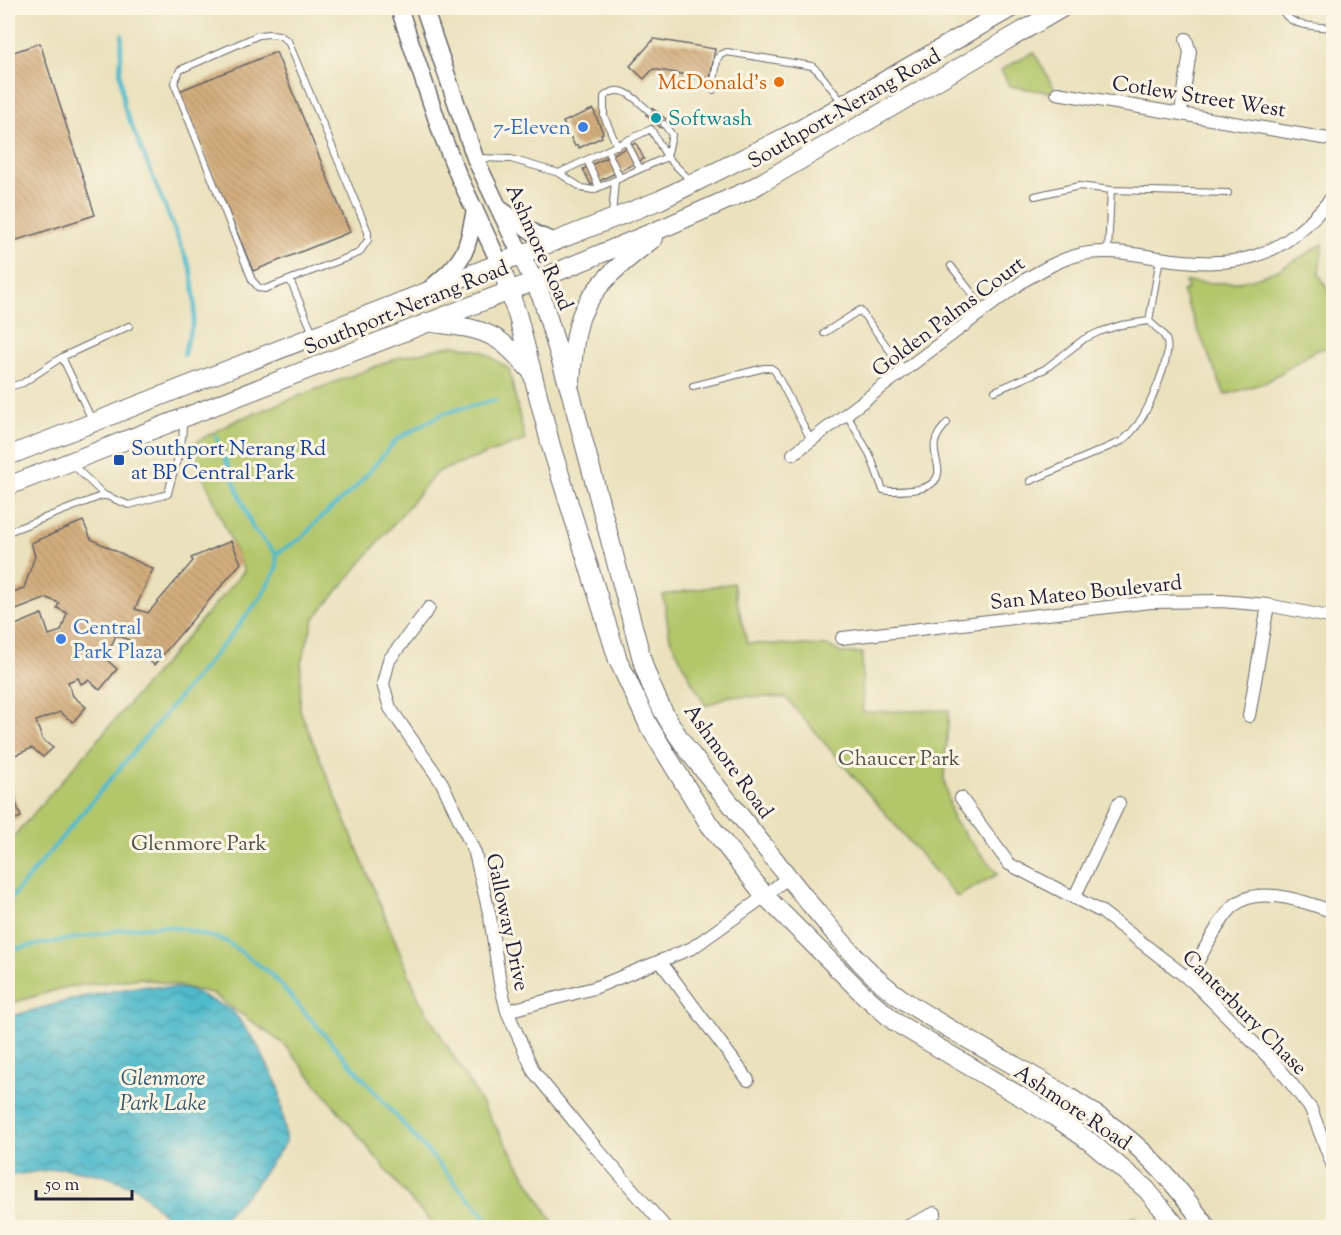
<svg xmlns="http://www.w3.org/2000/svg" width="1341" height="1235" viewBox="0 0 1341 1235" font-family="'Sorts Mill Goudy',serif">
	<defs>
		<pattern id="water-waves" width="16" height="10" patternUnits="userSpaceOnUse" patternTransform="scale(1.5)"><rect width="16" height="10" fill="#4fbacb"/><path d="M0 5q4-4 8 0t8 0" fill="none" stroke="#4197a6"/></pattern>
		<pattern id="building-back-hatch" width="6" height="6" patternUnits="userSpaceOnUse" patternTransform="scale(1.5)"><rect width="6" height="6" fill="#d3ae7e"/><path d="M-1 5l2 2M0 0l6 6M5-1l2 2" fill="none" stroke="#b5956e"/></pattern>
	</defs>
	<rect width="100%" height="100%" fill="#fcf5e5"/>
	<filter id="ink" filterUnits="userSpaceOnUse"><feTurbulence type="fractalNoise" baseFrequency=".0167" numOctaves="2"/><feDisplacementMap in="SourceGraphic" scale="12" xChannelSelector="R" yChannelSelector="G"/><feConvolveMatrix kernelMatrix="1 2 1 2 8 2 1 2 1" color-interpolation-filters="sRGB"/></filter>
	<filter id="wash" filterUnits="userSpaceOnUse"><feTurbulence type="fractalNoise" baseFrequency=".008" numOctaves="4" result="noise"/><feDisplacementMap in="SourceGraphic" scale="24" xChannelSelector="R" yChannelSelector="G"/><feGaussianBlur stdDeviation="1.35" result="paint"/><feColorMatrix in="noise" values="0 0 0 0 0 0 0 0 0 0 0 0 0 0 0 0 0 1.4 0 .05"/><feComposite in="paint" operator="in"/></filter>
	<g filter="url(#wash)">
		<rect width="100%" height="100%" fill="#eae1bd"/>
		<path fill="#b2c66a" stroke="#6a7452" stroke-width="1.5" d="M1034,52L1054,88L1053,93L1010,86L1001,70Z
			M1323,244L1319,273L1333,301V346L1314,351L1267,382L1225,395L1182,291L1188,289L1185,282C1202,282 1220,284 1237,282C1269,278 1296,260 1323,244Z
			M454,345L482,351L509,369L525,440L437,472L314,619L301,662L300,710L420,1001L556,1227H437L412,1202L285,1045L211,993L141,978L67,987L8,1004V843L244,571L190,445L237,420L400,357Z
			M733,583L747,643L829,646L841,653H862L863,712L949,710L944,779L953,820L998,874L957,897L786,698L729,696L706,706L691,680L670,638L663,595Z
			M1135,1216L1142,1227H1110Z"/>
		<path fill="url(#water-waves)" stroke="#386e83" stroke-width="1.5" d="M142,986L188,989L232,1010L256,1043L279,1088L286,1142L252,1189L215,1226H176L137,1188L102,1175L63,1168L13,1175L8,1178V1017L82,997Z"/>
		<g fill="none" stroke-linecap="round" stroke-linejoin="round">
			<path stroke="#4fbacb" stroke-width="4" d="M122,35L120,72L124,107L191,270C193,287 197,306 193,323C190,334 185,343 184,355
				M276,554L303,537L317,521L355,488L397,439L444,413L496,400
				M8,902L232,634L261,597L271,579L277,567L276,554L253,529L216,436
				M8,950L132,928L163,926L183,929L226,941L271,974L495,1228"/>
		</g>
		<g id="blocks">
			<path fill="url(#building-back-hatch)" d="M654,39L715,49L710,79L653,69L644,79L630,66Z
				M40,43L95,215L8,243V54Z
				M276,52L350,232L253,271L179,91Z
				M652,108L667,120L661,128L646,115Z
				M593,109L603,133L601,134L602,137L579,148L578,145L575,146L563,122Z
				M636,143L644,159L591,185L583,169Z
				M83,521L91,539L153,569L135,609L148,613L193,561L191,558L231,541L241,563L154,665L132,646L134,642L116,635L106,659L117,669L100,690L89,680L81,684L78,678L68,682L73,696L86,707L73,722L60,712L36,721L42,739L53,748L43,757L32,748L8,758V628L42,614L49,635L61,631L67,613L57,608L59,603L47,598L11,612L8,605V594L24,588L35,556L31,543Z
				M8,780L21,817L8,822Z"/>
		</g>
	</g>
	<g filter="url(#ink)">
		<use href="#blocks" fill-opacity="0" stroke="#686568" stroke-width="1.5"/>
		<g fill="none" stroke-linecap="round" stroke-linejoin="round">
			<g stroke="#686568" stroke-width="8">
				<path id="service" d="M1281,8C1289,28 1315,26 1334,28
					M269,34L279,35L288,41L368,232V240L359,253L265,289L259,288L252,280L174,83L180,70L259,35Z
					M713,90L717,60L720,55L727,52L812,66L818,71L842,102
					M626,141L640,169
					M617,146L604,116V97C621,81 636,100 649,111
					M607,150L620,178
					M479,158L511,159L559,173L651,129L667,157L692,182
					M587,160L599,187
					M559,173L582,188L593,190L667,157L672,135L664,124
					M1035,196L1079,186L1111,190L1228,193
					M612,216L615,180
					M1108,252L1111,190
					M951,266L985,310
					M290,280L313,333
					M1149,321L1160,258
					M824,333L860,310L905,371
					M62,357L93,422
					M693,386L764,368H771L775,371L811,440
					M8,387L23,383L62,357L129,326
					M995,391L1045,369L1084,339L1099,332L1121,325L1149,321C1155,327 1165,333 1167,342C1171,359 1148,410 1138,424C1133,431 1128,436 1122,441L1030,481
					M847,415L870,455L883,490L889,491C905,491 942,492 938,467C937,459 933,452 935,443C936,435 942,429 947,423
					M71,463L104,495L129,505L168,494C173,470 184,446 183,422
					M8,532L104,495"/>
			</g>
			<g stroke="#686568" stroke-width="14">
				<path id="minor" d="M1057,93L1334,140
					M1181,112L1190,52L1186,39
					M793,454L1023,281C1042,270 1060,259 1082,254C1108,249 1133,254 1159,258C1240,270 1281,260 1334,195
					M429,608L389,660L383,684L390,708L442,783L475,853L490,917L500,983L507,1011L534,1072L586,1136L666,1228
					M842,638L1151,602L1221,601L1268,605L1334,618
					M1249,716L1268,605
					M961,798L1009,864L1102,912L1194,983L1280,1069L1311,1109L1334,1169
					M1074,898L1119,803
					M660,961L748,1080
					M1188,979C1201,957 1213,930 1229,911C1252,881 1305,902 1334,912
					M507,1011L594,988L692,948L765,896L788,877
					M904,1228L935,1213"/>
			</g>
			<g stroke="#686568" stroke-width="19">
				<path id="secondary" d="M399,8L442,135L459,177L500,264
					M424,8L475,158L521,255
					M500,209L537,235L556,242
					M429,290C441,279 457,267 464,252C470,239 472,224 475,210"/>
			</g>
			<g stroke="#686568" stroke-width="20">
				<path id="primary" d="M521,255L542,298L571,394L644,667C648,678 653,690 658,701C676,740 707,774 734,808C759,840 784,872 810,904C839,938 868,976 905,1001C977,1050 1066,1086 1132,1142C1161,1167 1185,1196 1207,1228
					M500,264L518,317L551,446L618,660L649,726L709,824L765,896L862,993L895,1022L1055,1117L1089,1141L1146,1189L1178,1228
					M427,322C451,326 480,326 500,341C512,349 521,361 531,371
					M571,381C573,359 574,336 581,316C594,283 627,259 654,238
					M8,456L660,200L801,129L1011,8
					M8,486L535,281L670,225L749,190L1062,8"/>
			</g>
			<use href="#service" stroke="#fff" stroke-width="6"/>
			<use href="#minor" stroke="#fff" stroke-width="12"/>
			<use href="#secondary" stroke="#fff" stroke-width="16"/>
			<use href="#primary" stroke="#fff" stroke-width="18"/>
		</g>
	</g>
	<circle fill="#e8710a" stroke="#fcf5e5" stroke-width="2" cx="779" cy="82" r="6"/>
	<circle fill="#0f9aa8" stroke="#fcf5e5" stroke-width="2" cx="656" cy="118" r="6"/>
	<g fill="#3f7fe0" stroke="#fcf5e5" stroke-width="2">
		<circle cx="583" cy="127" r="6"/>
		<circle cx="61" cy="639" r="6"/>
	</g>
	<rect fill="#1a4fb4" stroke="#fcf5e5" stroke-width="2" x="113" y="454" width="12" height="12" rx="3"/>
	<g text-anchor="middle" stroke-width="6" stroke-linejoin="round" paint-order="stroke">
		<g font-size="21" fill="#c56008" stroke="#fcf5e5" text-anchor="end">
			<text x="767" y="89">McDonald's</text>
		</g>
		<g font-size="21" fill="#22223b" stroke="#fcf5e5">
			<text transform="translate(1199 96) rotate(9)" y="7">Cotlew Street West</text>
			<text transform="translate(844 108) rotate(-30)" y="7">Southport-Nerang Road</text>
			<text transform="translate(540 247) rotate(66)" y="7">Ashmore Road</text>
			<text transform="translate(406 307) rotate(-22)" y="7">Southport-Nerang Road</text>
			<text transform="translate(948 316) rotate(-37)" y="7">Golden Palms Court</text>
			<text transform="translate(1086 592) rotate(-6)" y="7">San Mateo Boulevard</text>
			<text transform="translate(729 761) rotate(54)" y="7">Ashmore Road</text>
			<text transform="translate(508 922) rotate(78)" y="7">Galloway Drive</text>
			<text transform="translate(1245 1012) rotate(45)" y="7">Canterbury Chase</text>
			<text transform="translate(1073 1107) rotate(34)" y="7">Ashmore Road</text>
		</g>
		<g font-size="21" fill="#0d838f" stroke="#fcf5e5" text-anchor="start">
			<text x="668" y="125">Softwash</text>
		</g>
		<g font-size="21" fill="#366cbe" stroke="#fcf5e5" text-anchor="end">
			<text x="571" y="134">7-Eleven</text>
			<text x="73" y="634" text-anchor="start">Central<tspan x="73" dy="24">Park Plaza</tspan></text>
		</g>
		<g font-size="21" fill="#164399" stroke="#fcf5e5" text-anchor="start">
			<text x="131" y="455">Southport Nerang Rd<tspan x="131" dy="24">at BP Central Park</tspan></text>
		</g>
		<g font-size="21" fill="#4d5349" stroke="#fcf5e5">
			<text x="899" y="765">Chaucer Park</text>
			<text x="199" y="850">Glenmore Park</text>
		</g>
		<g font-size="22" font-style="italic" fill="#32576d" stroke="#fcf5e5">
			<text x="163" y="1085">Glenmore<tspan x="163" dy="25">Park Lake</tspan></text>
		</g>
	</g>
	<rect width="1341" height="1235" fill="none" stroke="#fcf5e5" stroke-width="30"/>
	<path d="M36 1190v9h96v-9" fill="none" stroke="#22223b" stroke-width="3"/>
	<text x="45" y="1190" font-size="18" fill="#22223b" stroke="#fcf5e5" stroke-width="4.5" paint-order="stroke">50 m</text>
</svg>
